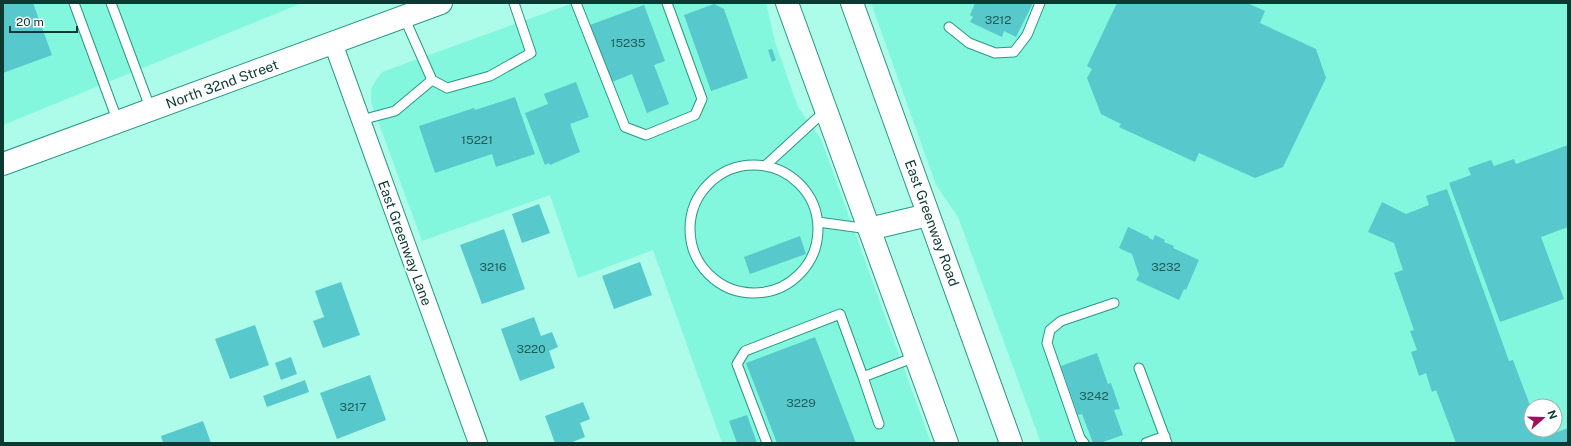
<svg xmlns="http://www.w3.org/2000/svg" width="1571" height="446" viewBox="0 0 1571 446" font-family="'Public Sans',sans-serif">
	<rect width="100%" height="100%" fill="#adfcea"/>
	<path fill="#83f6de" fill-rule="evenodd" d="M3,3H302L3,125Z
		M573,3H766L775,42L798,107L821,139L931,443H722L653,250L578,278L550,195L422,241L371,102V89L376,80L382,72Z
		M871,3H1568V443H1041L958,217L936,185ZM1531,406H1555V430H1531Z"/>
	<path fill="#57c8cb" d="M3,3H33L52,55L3,73Z
		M975,3H1033L1016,37L1004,31L1002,37L970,22L973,17L970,15Z
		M1117,3H1247L1265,11L1260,23L1316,49L1326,78L1283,167L1255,178L1199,153L1195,162L1119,127L1121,124L1101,114L1087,78L1092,69L1087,66Z
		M714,4L724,9L748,78L711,91L684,15Z
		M644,5L665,61L654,65L669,104L647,113L632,74L612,82L590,25Z
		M772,49L776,60L772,62L768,50Z
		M576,82L589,117L570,124L580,152L550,165L549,163L545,165L525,113L548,104L544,94Z
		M515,97L535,154L496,167L492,154L435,173L419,126L474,108L475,110Z
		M1568,145V227L1541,237L1564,299L1500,322L1449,183L1471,175L1468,168L1491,160L1494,166L1514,159L1516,164Z
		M1447,189L1509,361L1513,360L1531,408V430H1539L1542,438L1568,428V443H1456L1436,390L1432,392L1426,373L1419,376L1411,352L1417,350L1410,331L1414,330L1394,273L1403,270L1394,243L1368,232L1382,202L1406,214L1429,205L1426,196Z
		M539,204L550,233L522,243L512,214Z
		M1128,227L1149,237V238L1153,240L1155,235L1165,240L1164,242L1174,246L1173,248L1199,260L1186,290L1184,289L1179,300L1136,280L1139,275L1132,254L1119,248Z
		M504,229L525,289L482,304L460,245Z
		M800,236L806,254L750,274L744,257Z
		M640,262L652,295L614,309L602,276Z
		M341,282L360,335L323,348L313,321L324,317L315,291Z
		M534,317L541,336L552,332L558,347L549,351L555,368L520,381L501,329Z
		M255,325L269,365L230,379L215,339Z
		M815,337L856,443H777L746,363Z
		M1097,353L1108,384L1111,383L1120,409L1114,410L1123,435L1100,443H1093L1082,414L1078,415L1061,366Z
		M291,357L297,374L281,380L275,363Z
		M370,375L386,420L337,439L320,393Z
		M305,380L309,392L267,407L263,396Z
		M583,402L590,419L580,423L585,437L570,443H555L545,416Z
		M747,415L757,443H737L729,421Z
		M203,421L211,443H163L161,436Z"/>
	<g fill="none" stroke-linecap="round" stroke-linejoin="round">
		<g stroke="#289885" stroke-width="11">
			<path id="lane" d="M74,3L118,122
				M111,3L151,110
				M576,3L625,127L646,135L695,115L702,99L667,3
				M404,17L432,80L447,88L490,76L531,53L514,3
				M949,27L969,43L995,53L1014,52L1027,35L1040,3
				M361,120L395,111L432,80
				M766,165L826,110
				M690 229a64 64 0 1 1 128 0a64 64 0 1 1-128 0Z
				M818,222L869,229
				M1139,368L1167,443
				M879,424L863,377L915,357
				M767,443L737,364L745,351L840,314L863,377
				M1084,443L1080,438L1047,343L1050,330L1061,321L1114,303
				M1146,443L1165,436"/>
		</g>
		<g stroke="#289885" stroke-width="20">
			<path id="street" d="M333,43L478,443"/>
		</g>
		<g stroke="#289885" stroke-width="24">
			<path id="secondary" d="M787,3L947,443
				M852,3L1011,443
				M3,164L441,3
				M869,229L928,215"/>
		</g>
		<use href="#lane" stroke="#fff" stroke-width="9"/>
		<use href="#street" stroke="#fff" stroke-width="18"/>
		<use href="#secondary" stroke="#fff" stroke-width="22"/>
	</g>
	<g text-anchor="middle" stroke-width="4" stroke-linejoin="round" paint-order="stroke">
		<g font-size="12" fill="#1f5e58">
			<text x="998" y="24">3212</text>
			<text x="628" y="47">15235</text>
			<text x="477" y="144">15221</text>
			<text x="493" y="271">3216</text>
			<text x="1166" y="271">3232</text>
			<text x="531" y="353">3220</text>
			<text x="1094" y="400">3242</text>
			<text x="801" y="407">3229</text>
			<text x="353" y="411">3217</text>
		</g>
		<g font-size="14" fill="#0c3a32" stroke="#fff">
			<text transform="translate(222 84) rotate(-20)" y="5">North 32nd Street</text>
			<text transform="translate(932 223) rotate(70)" y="5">East Greenway Road</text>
			<text transform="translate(405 243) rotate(70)" y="5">East Greenway Lane</text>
		</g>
	</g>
	<rect width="1571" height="446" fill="none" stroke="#0c3a32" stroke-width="8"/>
	<g transform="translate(1543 418) rotate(70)"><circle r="19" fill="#ffffff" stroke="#9eb0ad"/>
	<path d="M0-3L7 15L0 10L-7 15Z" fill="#a11159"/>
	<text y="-6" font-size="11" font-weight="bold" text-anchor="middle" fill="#0c3a32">N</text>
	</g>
	<path d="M10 26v6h67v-6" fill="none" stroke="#0c3a32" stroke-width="2"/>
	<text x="16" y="26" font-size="12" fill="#0c3a32" stroke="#ffffff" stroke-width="3" paint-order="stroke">20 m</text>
</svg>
